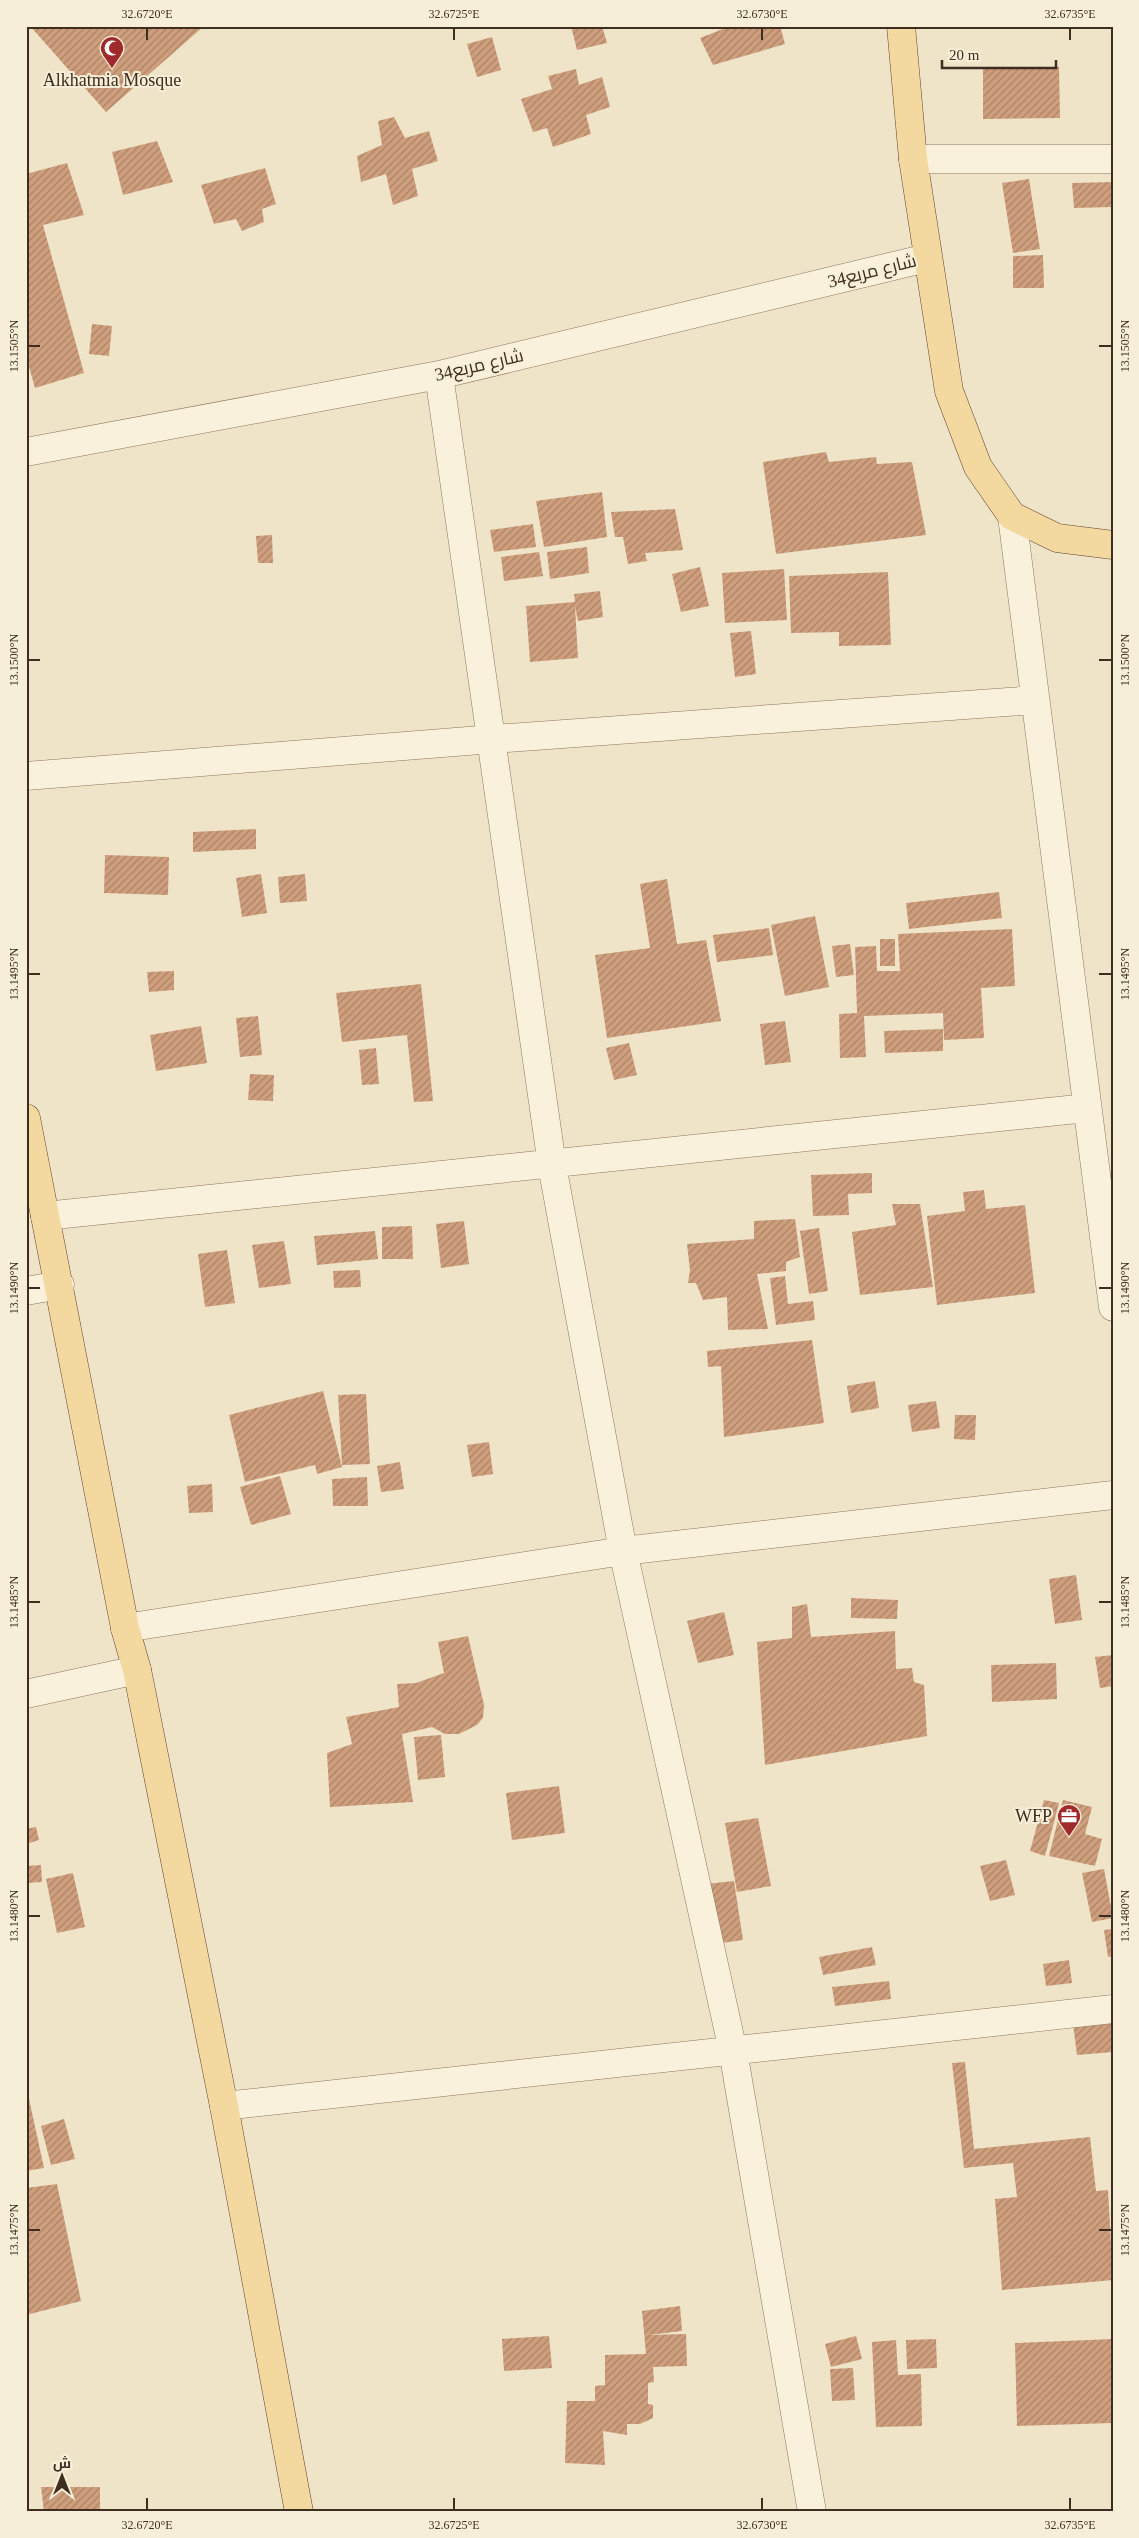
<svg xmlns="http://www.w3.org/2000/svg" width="1139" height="2538" viewBox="0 0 1139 2538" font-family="'Times New Roman',Cairo,serif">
	<defs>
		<pattern id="building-hatch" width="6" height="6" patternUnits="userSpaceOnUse" patternTransform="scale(1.25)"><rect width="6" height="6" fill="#cf9f7d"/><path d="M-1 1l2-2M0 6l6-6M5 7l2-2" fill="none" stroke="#a98266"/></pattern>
	</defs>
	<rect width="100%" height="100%" fill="#f0e4c8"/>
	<path fill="url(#building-hatch)" d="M30,26H204L106,112Z
		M571,26H602L607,43L577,50Z
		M722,26H780L785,44L713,65L700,38L723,29Z
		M492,37L501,70L477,77L467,44Z
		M1059,67L1060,118L983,119V68Z
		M576,69L579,85L602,77L610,107L586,115L591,134L553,147L547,128L533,132L521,99L552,89L548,76Z
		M394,117L405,138L429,131L438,161L412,169L418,196L393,205L386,174L361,182L357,156L382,145L378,121Z
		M157,141L173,182L123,195L112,152Z
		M67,163L84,215L43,225L84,373L35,388L26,356V174Z
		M265,168L276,204L262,209L264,222L242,231L236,219L214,224L201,185Z
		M1029,179L1040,249L1013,253L1002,183Z
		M1113,182V207L1074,208L1072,183Z
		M1043,255L1044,288H1013V256Z
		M92,324L112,326L109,356L89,354Z
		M826,452L829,462L876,457L877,464L912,462L926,535L776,554L763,462Z
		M602,492L607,537L544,547L536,501Z
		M675,509L683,550L645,553L647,561L628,564L623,537H615L611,512Z
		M533,524L536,547L494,552L490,530Z
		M272,535L273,563H258L256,536Z
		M587,547L589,573L550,579L547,552Z
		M539,552L543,576L504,581L501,557Z
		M700,567L709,606L681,612L672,574Z
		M784,569L787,620L725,623L722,573Z
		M888,572L891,645L839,646V632L791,633L789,576Z
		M600,591L603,617L578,621L575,606L578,658L530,662L526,606L575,602L574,594Z
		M751,631L756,674L735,677L730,633Z
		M256,829V849L193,852V832Z
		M105,855L169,857L168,895L104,893Z
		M261,874L267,913L242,917L236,878Z
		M305,874L307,901L280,903L278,877Z
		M667,879L677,944L706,940L721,1021L607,1038L595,955L650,948L640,884Z
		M999,892L1002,918L909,929L906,903Z
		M815,916L829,987L785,996L771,925Z
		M769,928L773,955L717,962L713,935Z
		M1012,929L1015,986L981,988L984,1038L944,1040L943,1013L864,1016L866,1057L840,1058L839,1014L857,1013L855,947L876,946L877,971H900L898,934Z
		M880,939H895V966H880Z
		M850,944L854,975L836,977L832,946Z
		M174,971V990L149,992L147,972Z
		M421,984L433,1101L414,1102L407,1035L342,1042L336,993Z
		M258,1016L262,1055L240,1057L236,1018Z
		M785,1021L791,1062L765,1065L760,1024Z
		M201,1026L207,1063L156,1071L150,1035Z
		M943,1029V1051L885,1053L884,1031Z
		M629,1043L637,1075L614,1080L606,1048Z
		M376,1048L379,1084L362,1085L359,1050Z
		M250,1074L274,1075L273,1101L248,1100Z
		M872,1173V1193L848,1194L849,1215L813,1216L811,1175Z
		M984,1190L986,1209L1025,1205L1035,1293L937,1305L927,1216L965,1211L963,1192Z
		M892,1204H920L933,1287L860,1295L852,1232L896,1225Z
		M795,1219L800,1257L786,1262V1271L757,1274L768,1329L728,1330L727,1297L703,1300L696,1283H688L690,1270L687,1244L754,1239V1221Z
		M464,1221L469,1264L441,1268L436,1224Z
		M412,1226L413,1259H382V1227Z
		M819,1228L828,1291L809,1294L800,1231Z
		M375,1231L378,1259L317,1265L314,1236Z
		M284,1241L291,1284L259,1288L252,1245Z
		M227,1250L235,1303L205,1307L198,1254Z
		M360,1270L361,1287L334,1288L333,1271Z
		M785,1276L788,1304L813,1301L815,1320L776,1325L770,1278Z
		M812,1340L824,1423L724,1437L721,1366L708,1367L707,1351Z
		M875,1381L879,1408L851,1413L847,1386Z
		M323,1391L342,1467L317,1474L315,1465L245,1482L229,1415Z
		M366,1394L370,1464L342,1465L338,1395Z
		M936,1401L940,1428L912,1432L908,1405Z
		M955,1415H976L975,1440L954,1439Z
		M489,1442L493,1474L472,1477L467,1445Z
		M400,1462L404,1489L381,1492L377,1466Z
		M280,1476L291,1514L251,1525L240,1487Z
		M367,1477L368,1506H333L332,1479Z
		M212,1484L213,1512L189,1513L187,1486Z
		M1076,1575L1082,1620L1055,1624L1049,1579Z
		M851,1598L898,1600L897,1619L851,1618Z
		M807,1604L811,1637L895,1631L896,1669L912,1668L914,1682L924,1685L927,1736L765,1765L757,1642L792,1638V1607Z
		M724,1612L734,1655L698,1663L687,1621Z
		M468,1636L484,1705L483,1718L477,1725L459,1734H445L432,1727L402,1734L413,1802L330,1807L327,1753L352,1744L346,1717L399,1707L397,1684L416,1683L444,1673L438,1642Z
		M1113,1655V1686L1100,1688L1095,1657Z
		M1056,1663L1057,1699L992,1702L991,1665Z
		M441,1735L445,1777L418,1780L414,1737Z
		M559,1786L565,1833L512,1840L506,1793Z
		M1044,1800L1059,1803L1045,1856L1030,1851Z
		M1063,1800L1092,1807L1085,1834L1102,1839L1095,1866L1049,1856Z
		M758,1818L771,1886L737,1892L725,1823Z
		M36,1827L39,1840L26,1844V1829Z
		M1006,1860L1015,1895L990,1901L980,1866Z
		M41,1865L42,1882L26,1883V1866Z
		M1104,1869L1113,1918L1092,1922L1082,1873Z
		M73,1873L85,1927L57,1933L46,1879Z
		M734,1881L743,1940L715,1944L706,1884Z
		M1113,1929V1956L1108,1957L1104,1930Z
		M872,1947L876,1965L823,1975L819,1957Z
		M1069,1960L1072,1983L1046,1986L1043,1964Z
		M889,1981L891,1999L835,2006L832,1987Z
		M1111,2019L1113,2052L1077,2055L1073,2024Z
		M965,2062L974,2149L1090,2137L1096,2191L1108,2190L1113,2280L1002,2290L995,2199L1017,2197L1013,2163L964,2168L952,2063Z
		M26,2085L44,2168L26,2171Z
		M64,2119L75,2159L51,2165L41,2126Z
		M57,2184L81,2301L26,2315V2188Z
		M680,2306L682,2331L648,2335L686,2334L687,2366L653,2367L654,2382L648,2383V2404L653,2405V2418L640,2424H627V2435L603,2431L605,2465L565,2463L567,2401H595V2386L605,2385V2355L646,2354L642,2311Z
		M549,2336L552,2368L504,2371L502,2339Z
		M856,2336L862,2359L831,2367L825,2344Z
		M936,2339L937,2368L907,2369L906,2340Z
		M1113,2339V2423L1017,2426L1015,2343Z
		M896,2340L898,2375L921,2374L922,2426L876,2427L872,2342Z
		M853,2368L855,2400L832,2401L830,2369Z
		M41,2487H100V2512H44Z"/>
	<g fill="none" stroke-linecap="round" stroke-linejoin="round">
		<g stroke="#8d765c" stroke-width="29">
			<path id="minor" d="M913,159H1113
				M439,375L552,1165L623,1551L733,2051L812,2512
				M26,452L439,375L927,258
				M1012,516L1113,1307
				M26,776L493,739L1035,700
				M45,1216L1087,1108
				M26,1291L60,1285
				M125,1628L623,1551L1113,1495
				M26,1694L137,1670
				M224,2106L1113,2009"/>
		</g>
		<g stroke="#5b4430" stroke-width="29">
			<path id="major" d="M901,26L913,159L949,391L978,467L1012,516L1057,538L1113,545
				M26,1118L125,1628L137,1670L224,2106L299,2512"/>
		</g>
		<use href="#minor" stroke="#faf1dc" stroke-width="28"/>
		<use href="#major" stroke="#f3d9a0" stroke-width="28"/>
	</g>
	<path fill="none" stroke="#3d2e20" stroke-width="2" d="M147,28V40M454,28V40M762,28V40M1070,28V40M28,346H40M1099,346H1112M28,660H40M1099,660H1112M28,974H40M1099,974H1112M28,1288H40M1099,1288H1112M28,1602H40M1099,1602H1112M28,1916H40M1099,1916H1112M28,2230H40M1099,2230H1112M147,2498V2510M454,2498V2510M762,2498V2510M1070,2498V2510"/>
	<defs>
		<g id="mosque-pin" transform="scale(1.25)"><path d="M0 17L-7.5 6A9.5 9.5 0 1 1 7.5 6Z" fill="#9e2a2b" stroke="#f7eed8"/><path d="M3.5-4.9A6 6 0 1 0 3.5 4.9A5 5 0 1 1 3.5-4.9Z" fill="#fff"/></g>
		<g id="office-pin" transform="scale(1.25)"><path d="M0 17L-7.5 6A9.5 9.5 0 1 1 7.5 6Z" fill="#9e2a2b" stroke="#f7eed8"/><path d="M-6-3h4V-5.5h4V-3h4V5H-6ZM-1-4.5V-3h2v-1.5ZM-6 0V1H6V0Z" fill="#fff"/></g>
	</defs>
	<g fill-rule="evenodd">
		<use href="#mosque-pin" x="112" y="48"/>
		<use href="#office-pin" x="1069" y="1816"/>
	</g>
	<g text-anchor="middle" stroke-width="4" stroke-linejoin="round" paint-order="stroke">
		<g font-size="18" fill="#3d2e20" stroke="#f7eed8">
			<text x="112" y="86">Alkhatmia Mosque</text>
			<text x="1052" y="1822" text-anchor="end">WFP</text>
		</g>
		<g font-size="18" fill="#3d2e20" stroke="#f7eed8">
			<text transform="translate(872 271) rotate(-14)" y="6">شارع مربع34</text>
			<text transform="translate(479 365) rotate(-13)" y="6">شارع مربع34</text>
		</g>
	</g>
	<rect width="1139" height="2538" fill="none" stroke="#f7eed8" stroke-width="55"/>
	<g transform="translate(62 2476)" stroke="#f7eed8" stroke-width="4" paint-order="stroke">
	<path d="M0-4L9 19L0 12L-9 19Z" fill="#3d2e20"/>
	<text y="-8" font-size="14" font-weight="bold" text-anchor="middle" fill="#3d2e20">ش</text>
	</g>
	<path d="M942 60v8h114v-8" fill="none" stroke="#3d2e20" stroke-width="2.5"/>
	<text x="949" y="60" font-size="15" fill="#3d2e20" stroke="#f7eed8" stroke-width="4" paint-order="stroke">20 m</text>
	<rect x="28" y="28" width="1084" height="2482" fill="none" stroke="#3d2e20" stroke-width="2"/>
	<g font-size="12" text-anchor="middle" fill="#3d2e20">
		<text x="147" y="18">32.6720°E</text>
		<text x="454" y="18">32.6725°E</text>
		<text x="762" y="18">32.6730°E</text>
		<text x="1070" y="18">32.6735°E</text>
		<text transform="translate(14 346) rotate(-90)" y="4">13.1505°N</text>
		<text transform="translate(1125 346) rotate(-90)" y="4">13.1505°N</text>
		<text transform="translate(14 660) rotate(-90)" y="4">13.1500°N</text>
		<text transform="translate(1125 660) rotate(-90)" y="4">13.1500°N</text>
		<text transform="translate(14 974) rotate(-90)" y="4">13.1495°N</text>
		<text transform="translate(1125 974) rotate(-90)" y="4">13.1495°N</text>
		<text transform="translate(14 1288) rotate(-90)" y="4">13.1490°N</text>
		<text transform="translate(1125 1288) rotate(-90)" y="4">13.1490°N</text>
		<text transform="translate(14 1602) rotate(-90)" y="4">13.1485°N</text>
		<text transform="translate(1125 1602) rotate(-90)" y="4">13.1485°N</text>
		<text transform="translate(14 1916) rotate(-90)" y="4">13.1480°N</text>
		<text transform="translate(1125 1916) rotate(-90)" y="4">13.1480°N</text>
		<text transform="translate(14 2230) rotate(-90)" y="4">13.1475°N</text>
		<text transform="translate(1125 2230) rotate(-90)" y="4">13.1475°N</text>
		<text x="147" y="2529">32.6720°E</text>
		<text x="454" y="2529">32.6725°E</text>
		<text x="762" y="2529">32.6730°E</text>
		<text x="1070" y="2529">32.6735°E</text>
	</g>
</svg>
